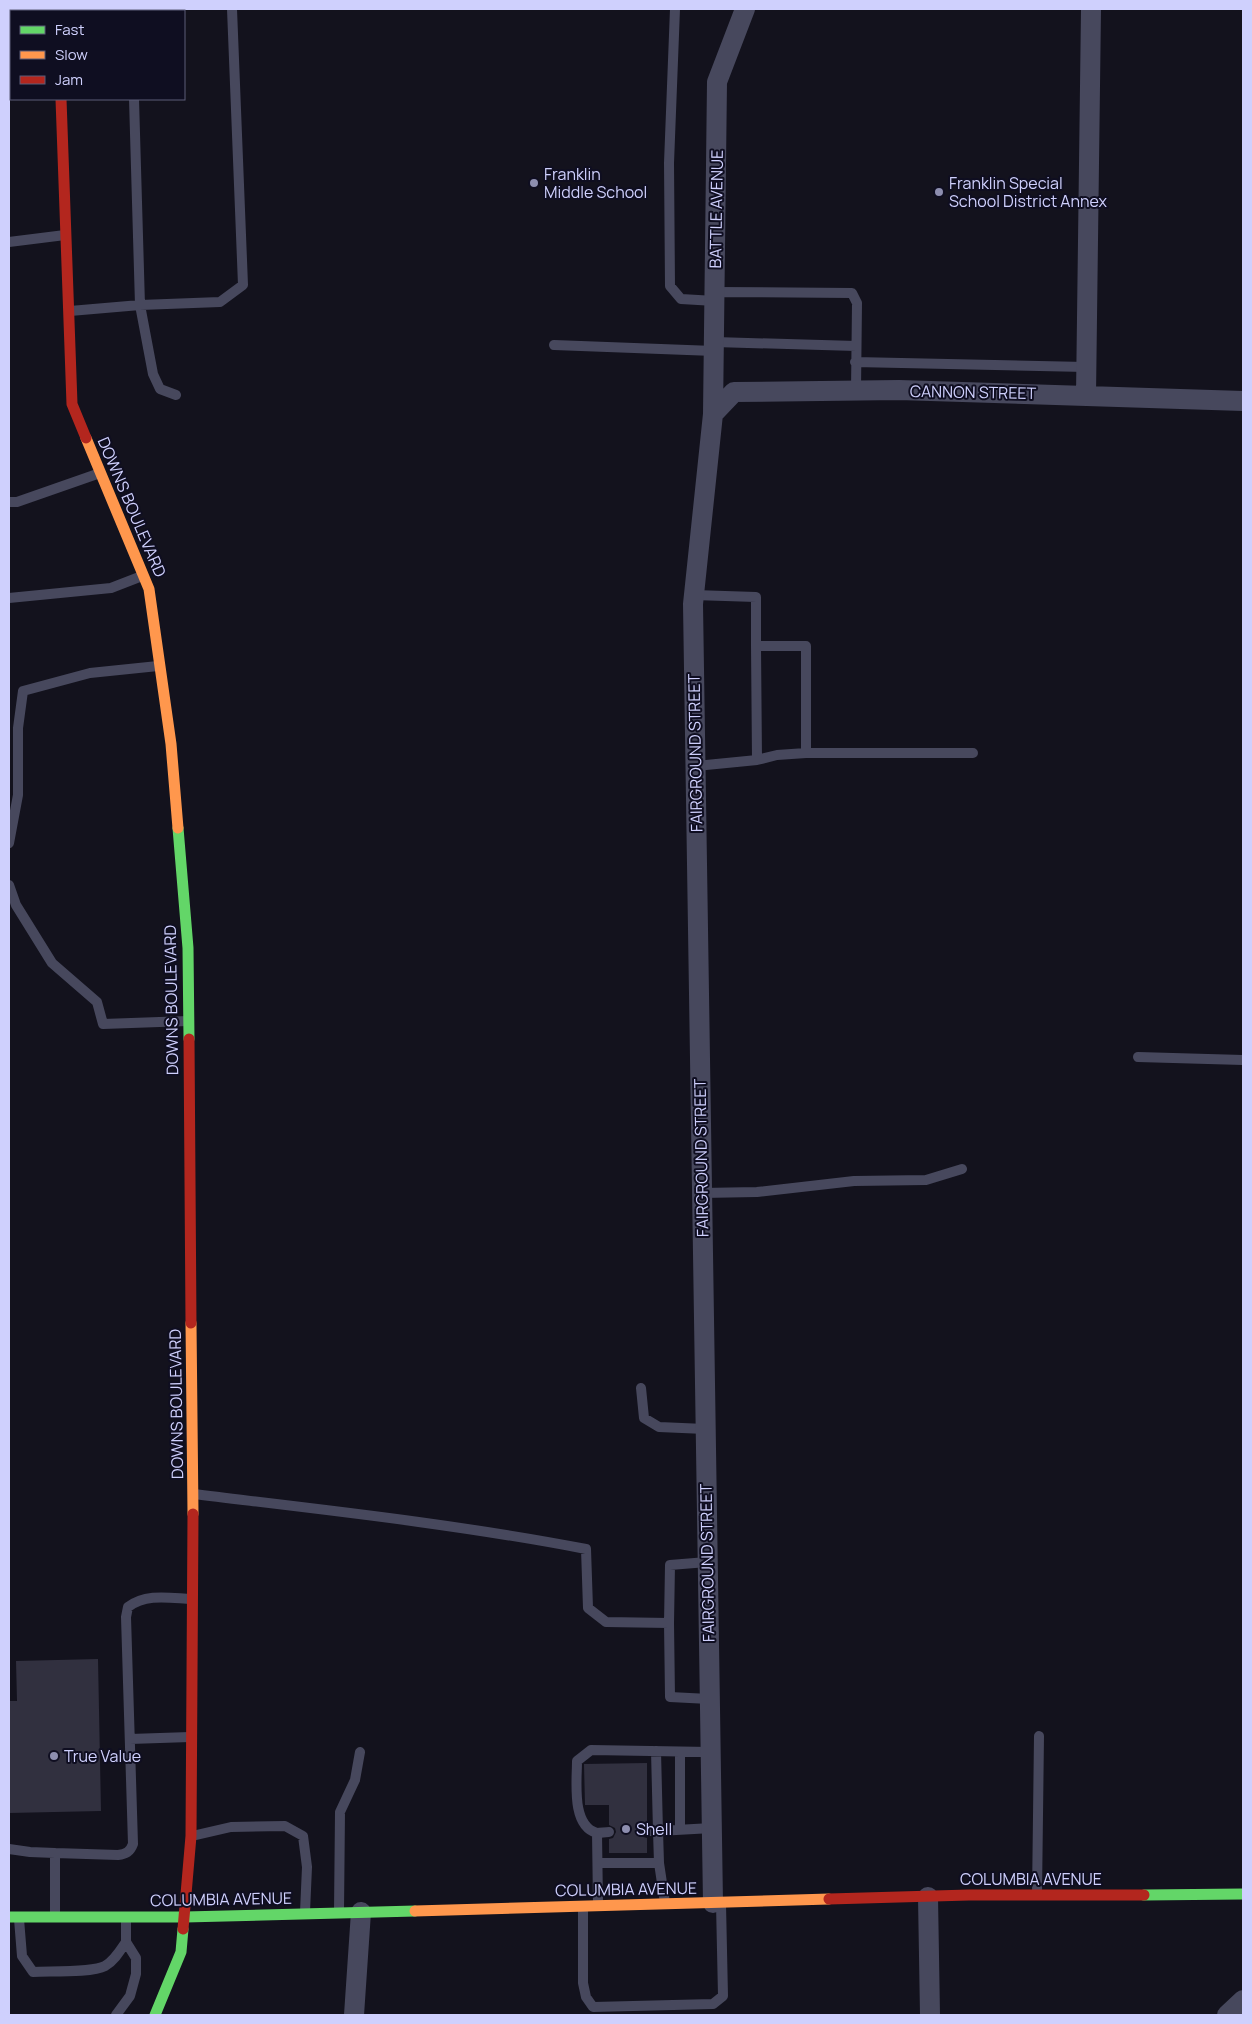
<svg xmlns="http://www.w3.org/2000/svg" width="1252" height="2024" viewBox="0 0 1252 2024" font-family="Manrope,sans-serif">
	<rect width="100%" height="100%" fill="#13121d"/>
	<path fill="#31303f" d="M98,1659L101,1811L9,1813V1701H17L16,1661Z
		M647,1763V1824L641,1827L640,1831L643,1837L647,1838V1853H609V1839L613,1838L616,1832L615,1828L609,1825V1805H585L584,1764Z"/>
	<g fill="none" stroke-linecap="round" stroke-linejoin="round">
		<path stroke="#47485d" stroke-width="10" d="M675,9L669,163L670,286L681,299L715,301
			M140,11L142,9
			M9,242L65,235
			M715,292L852,293L857,303L856,390
			M70,311L140,305L134,99
			M715,342L856,346
			M554,345L714,351
			M855,362L1086,367
			M176,395L160,389L153,374L140,305L220,302L243,285L232,9
			M9,502H17L100,473
			M694,595L756,597V646H806V753
			M9,598L111,588L142,576
			M756,646L757,760
			M696,766L757,760L777,755L806,753H973
			M9,843L18,795V728L23,691L90,673L158,666
			M9,885L16,905L52,963L97,1002L103,1024L188,1021
			M1138,1057L1243,1060
			M702,1193L757,1192L854,1181L926,1180L962,1169
			M641,1388L644,1418L659,1427L705,1429
			M193,1494C325,1510 456,1524 586,1549L588,1608L606,1622L669,1623L670,1565L707,1562
			M669,1623L670,1697L709,1699
			M130,1739L190,1737
			M680,1752V1830
			M647,1831H658L656,1751
			M609,1832C606,1832 600,1833 597,1833C571,1826 577,1781 577,1761L591,1750L710,1752
			M597,1833L598,1904
			M192,1836L231,1827L285,1826L303,1836L307,1867L305,1912
			M9,1849L30,1852L55,1853
			M598,1863H659L665,1903
			M659,1863L658,1831L712,1828
			M1037,1895L1039,1736
			M583,1907V1983L586,1997L593,2007L713,2004L723,1996L721,1904
			M339,1911L340,1812L355,1780L360,1752
			M55,1916V1853L118,1855C126,1854 130,1852 133,1844L126,1617L128,1607C146,1593 170,1598 191,1599
			M19,1919L22,1956L33,1972C50,1971 92,1973 105,1966C114,1961 120,1951 126,1942
			M116,2015L130,1996L136,1974V1958L126,1942V1919"/>
		<path stroke="#47485d" stroke-width="20" d="M1086,395L1091,9
			M713,414L734,392L899,390L1243,401
			M928,1897L930,2015
			M713,1903L693,604L713,414L717,82L745,9
			M354,2015L361,1912
			M1227,2015L1243,2000"/>
		<path stroke="#63d668" stroke-width="11" d="M178,828L188,948L189,1039
			M1144,1895L1243,1894
			M9,1917H185L415,1911
			M155,2015L181,1952L183,1929"/>
		<path stroke="#ff974d" stroke-width="11" d="M59,9V11
			M86,438L149,589L171,744L178,828
			M191,1323L193,1514
			M415,1911L829,1899"/>
		<path stroke="#b3261e" stroke-width="11" d="M61,99L72,404L86,438
			M189,1039L191,1323
			M829,1899L969,1895H1144
			M183,1929L191,1836L193,1514"/>
	</g>
	<g fill="#8d8eaf" stroke="#0f0e21" stroke-width="2">
		<circle cx="534" cy="183" r="5"/>
		<circle cx="939" cy="192" r="5"/>
		<circle cx="54" cy="1756" r="5"/>
		<circle cx="626" cy="1829" r="5"/>
	</g>
	<g text-anchor="middle" stroke-width="4" stroke-linejoin="round" paint-order="stroke">
		<g font-size="16" fill="#cfd0fd" stroke="#0f0e21" text-anchor="start">
			<text x="544" y="180">Franklin<tspan x="544" dy="18">Middle School</tspan></text>
			<text x="949" y="189">Franklin Special<tspan x="949" dy="18">School District Annex</tspan></text>
			<text x="64" y="1762">True Value</text>
			<text x="636" y="1835">Shell</text>
		</g>
		<g font-size="16" fill="#cfd0fd" stroke="#0f0e21">
			<text transform="translate(716 209) rotate(-89)" y="6">BATTLE AVENUE</text>
			<text transform="translate(973 392) rotate(1)" y="6">CANNON STREET</text>
			<text transform="translate(132 507) rotate(67)" y="6">DOWNS BOULEVARD</text>
			<text transform="translate(695 753) rotate(-91)" y="6">FAIRGROUND STREET</text>
			<text transform="translate(171 1000) rotate(-91)" y="6">DOWNS BOULEVARD</text>
			<text transform="translate(701 1158) rotate(-91)" y="6">FAIRGROUND STREET</text>
			<text transform="translate(176 1404) rotate(-91)" y="6">DOWNS BOULEVARD</text>
			<text transform="translate(707 1563) rotate(-91)" y="6">FAIRGROUND STREET</text>
			<text x="1031" y="1885">COLUMBIA AVENUE</text>
			<text transform="translate(626 1889) rotate(-1)" y="6">COLUMBIA AVENUE</text>
			<text transform="translate(221 1899) rotate(-1)" y="6">COLUMBIA AVENUE</text>
		</g>
	</g>
	<rect width="1252" height="2024" fill="none" stroke="#cfd0fd" stroke-width="20"/>
	<rect x="10" y="10" width="175" height="90" fill="#0f0e21" stroke="#5c5c79"/>
	<rect x="20" y="26" width="25" height="8" fill="#63d668" stroke="#5c5c79"/>
	<text x="55" y="35" font-size="15" fill="#cfd0fd">Fast</text>
	<rect x="20" y="51" width="25" height="8" fill="#ff974d" stroke="#5c5c79"/>
	<text x="55" y="60" font-size="15" fill="#cfd0fd">Slow</text>
	<rect x="20" y="76" width="25" height="8" fill="#b3261e" stroke="#5c5c79"/>
	<text x="55" y="85" font-size="15" fill="#cfd0fd">Jam</text>
</svg>
